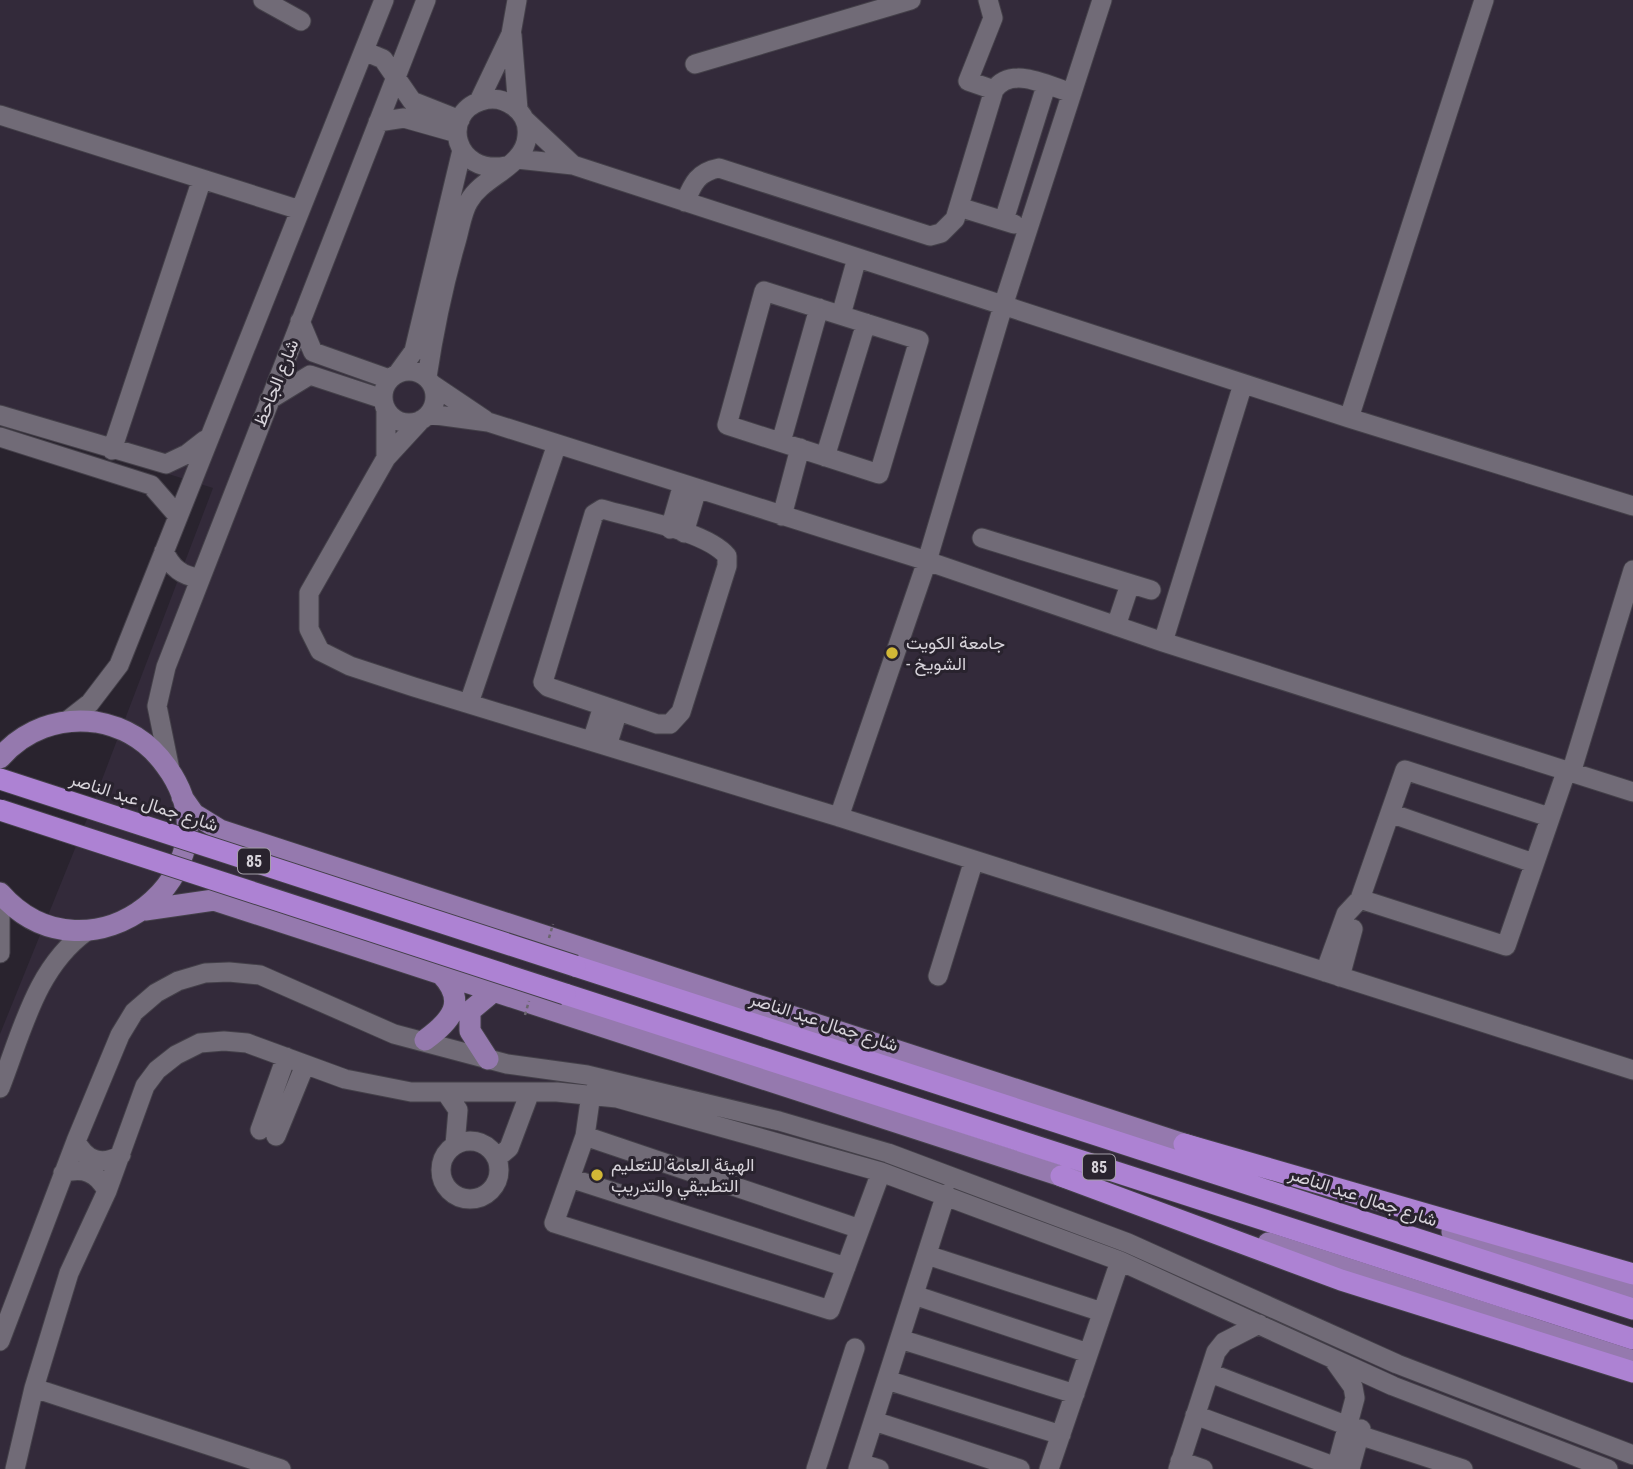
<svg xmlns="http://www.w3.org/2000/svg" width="1633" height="1469" viewBox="0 0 1633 1469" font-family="'Roboto Condensed',Vazirmatn,sans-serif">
	<rect width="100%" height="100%" fill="#29232e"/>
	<path fill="#332a3a" d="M0,0H1633V1469H0V1034L87,819L213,488L0,421Z"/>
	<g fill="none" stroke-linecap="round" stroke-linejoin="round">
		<g stroke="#444049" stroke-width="21">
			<path id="minor" d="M263,0L301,21
				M988,0L993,18L968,81L994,90
				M512,35L518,109
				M364,51L383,59L412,101L460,120
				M695,64L911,0
				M479,101L511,34L517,0
				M0,115L300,210
				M525,120L573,165
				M378,122L404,118L457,133
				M517,159L573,165L1349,418L1633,506
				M685,202C693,183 698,172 719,168L930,236L941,233L955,219L994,90C1012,65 1048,86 1072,93
				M959,207L1014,224
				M1004,220L1046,86
				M764,291L919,340L879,474L727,425Z
				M841,315L857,258
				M300,321L313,352L389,379
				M383 397a26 26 0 1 1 52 0a26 26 0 1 1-52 0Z
				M398,373L414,351L462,150
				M427,377C434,331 443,287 456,242C460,229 462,212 469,201C483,176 525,167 527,136C530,112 504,93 481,101C440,114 454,176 506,166
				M433,385L485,420
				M269,400L310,375L383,399
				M429,414L488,422L927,561L1163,642L1633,792
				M0,415L166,464L187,454L205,440
				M1349,418L1484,0
				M421,420L386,458L309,593V629L320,651L350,666L414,687L839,817L1633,1070
				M0,437L151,485L178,516
				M781,442L819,308
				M112,450L202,179
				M825,457L866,323
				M386,458V409
				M602,509C635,519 706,531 727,556V566L681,712L670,724H657L548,687L543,682L594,514Z
				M782,516L800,448
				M670,529L683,484
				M684,533L697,489
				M982,538L1151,590
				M164,551C171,567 181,576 199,578
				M1116,626L1130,584
				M1163,642L1243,384
				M469,703L557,444
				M67,721L90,703L119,665L384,0
				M592,741L603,706
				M607,746L618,711
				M170,770L157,706L166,667L426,0
				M1571,773L1633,570
				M1390,813L1533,863
				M839,817L927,561L1003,306L1102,0
				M1360,899L1506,946L1566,772
				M0,917V953
				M1325,972L1346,914L1360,899L1405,770L1549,817
				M938,976L974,860
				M1340,977L1353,929
				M0,1088C22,1032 36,967 87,931
				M447,1094L458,1110L455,1145
				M591,1094L585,1136L554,1223L830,1310L881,1172
				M260,1130L286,1057
				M276,1136L305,1065
				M585,1136L860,1229
				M441 1170a29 29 0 1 1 58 0a29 29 0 1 1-58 0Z
				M76,1141C86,1161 102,1166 121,1155
				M497,1158L509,1148L530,1092
				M63,1173C83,1167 97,1172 107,1191
				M570,1178L846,1267
				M927,1255L1102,1312
				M914,1295L1088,1353
				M900,1339L1075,1394
				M0,1341L76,1141L120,1035L134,1012L156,993L178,981L205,973L229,972L260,975L394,1034L507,1064L587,1075L779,1121L888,1153L1128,1243L1397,1364L1633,1455
				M1333,1359L1353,1387L1355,1398L1336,1469
				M1210,1373L1348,1426
				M887,1380L1061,1435
				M34,1388L281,1469
				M1195,1415L1336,1467
				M874,1421L1020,1469
				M1359,1435L1463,1469
				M1180,1461L1203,1469
				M860,1463L879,1469
				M15,1469L34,1388L69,1273L107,1191L145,1086L157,1070L176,1055L200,1043L224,1041L247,1043L345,1079L411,1092H557L617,1098L881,1172L1120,1261L1393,1386L1608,1469
				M816,1469L855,1348
				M858,1469L946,1194
				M1049,1469L1120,1261
				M1178,1469L1216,1352L1224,1342L1259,1324
				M1350,1469L1361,1429"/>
		</g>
		<g stroke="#444049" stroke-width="23">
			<path id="major" d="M0,758C24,730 59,717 96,722C125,727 149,742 166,766C244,871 89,994 0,893
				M182,797L194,814L220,830L1202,1150
				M145,910L214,900L1077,1181
				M425,1040C451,1021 468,1002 441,974
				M488,1059L470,1031V1011L494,991
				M1452,1232L1633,1291
				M1268,1243L1633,1361"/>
		</g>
		<g stroke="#444049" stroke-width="23">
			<path id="highway" d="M575,966L1633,1309
				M565,994L1633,1339
				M1184,1144L1633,1274
				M1061,1176L1341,1280L1633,1372"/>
		</g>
		<use href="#minor" stroke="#716b77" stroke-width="19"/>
		<use href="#major" stroke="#9579ae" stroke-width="21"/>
		<use href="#highway" stroke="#ad82d3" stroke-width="21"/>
		<g stroke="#444049" stroke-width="23" stroke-linecap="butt">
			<path id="highway-bridge" d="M0,779L575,966
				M0,810L565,994"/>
		</g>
		<path stroke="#6b666f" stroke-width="2.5" stroke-dasharray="3.5 3.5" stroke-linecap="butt" d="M549,938L553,924
			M525,1015L529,1001"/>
		<use href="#highway-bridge" stroke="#ad82d3" stroke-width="21"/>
	</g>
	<g fill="#d1b736" stroke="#29232e" stroke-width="2.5">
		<circle cx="892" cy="653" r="7"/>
		<circle cx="597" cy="1175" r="7"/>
	</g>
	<g text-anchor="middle" stroke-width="6" stroke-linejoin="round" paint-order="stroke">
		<g fill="#29232e" stroke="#a39ea6" stroke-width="2">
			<rect x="238" y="848.5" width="32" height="25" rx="5"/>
			<rect x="1083" y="1154.5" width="32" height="25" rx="5"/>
		</g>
		<g font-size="16" font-weight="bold" fill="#d7d3da">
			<text x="254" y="867">85</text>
			<text x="1099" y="1173">85</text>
		</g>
		<g font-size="18" fill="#d7d3da" stroke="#29232e">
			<text transform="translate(276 383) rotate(-68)" y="6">شارع الجاحظ</text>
			<text transform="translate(144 802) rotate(18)" y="6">شارع جمال عبد الناصر</text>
			<text transform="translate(824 1022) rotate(18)" y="6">شارع جمال عبد الناصر</text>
			<text transform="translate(1363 1197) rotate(18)" y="6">شارع جمال عبد الناصر</text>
		</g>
		<g font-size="18" fill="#d7d3da" stroke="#29232e" text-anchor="start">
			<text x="906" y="649">جامعة الكويت<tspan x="906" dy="21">- الشويخ</tspan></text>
			<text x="611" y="1171">الهيئة العامة للتعليم<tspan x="611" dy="21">التطبيقي والتدريب</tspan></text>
		</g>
	</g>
</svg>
